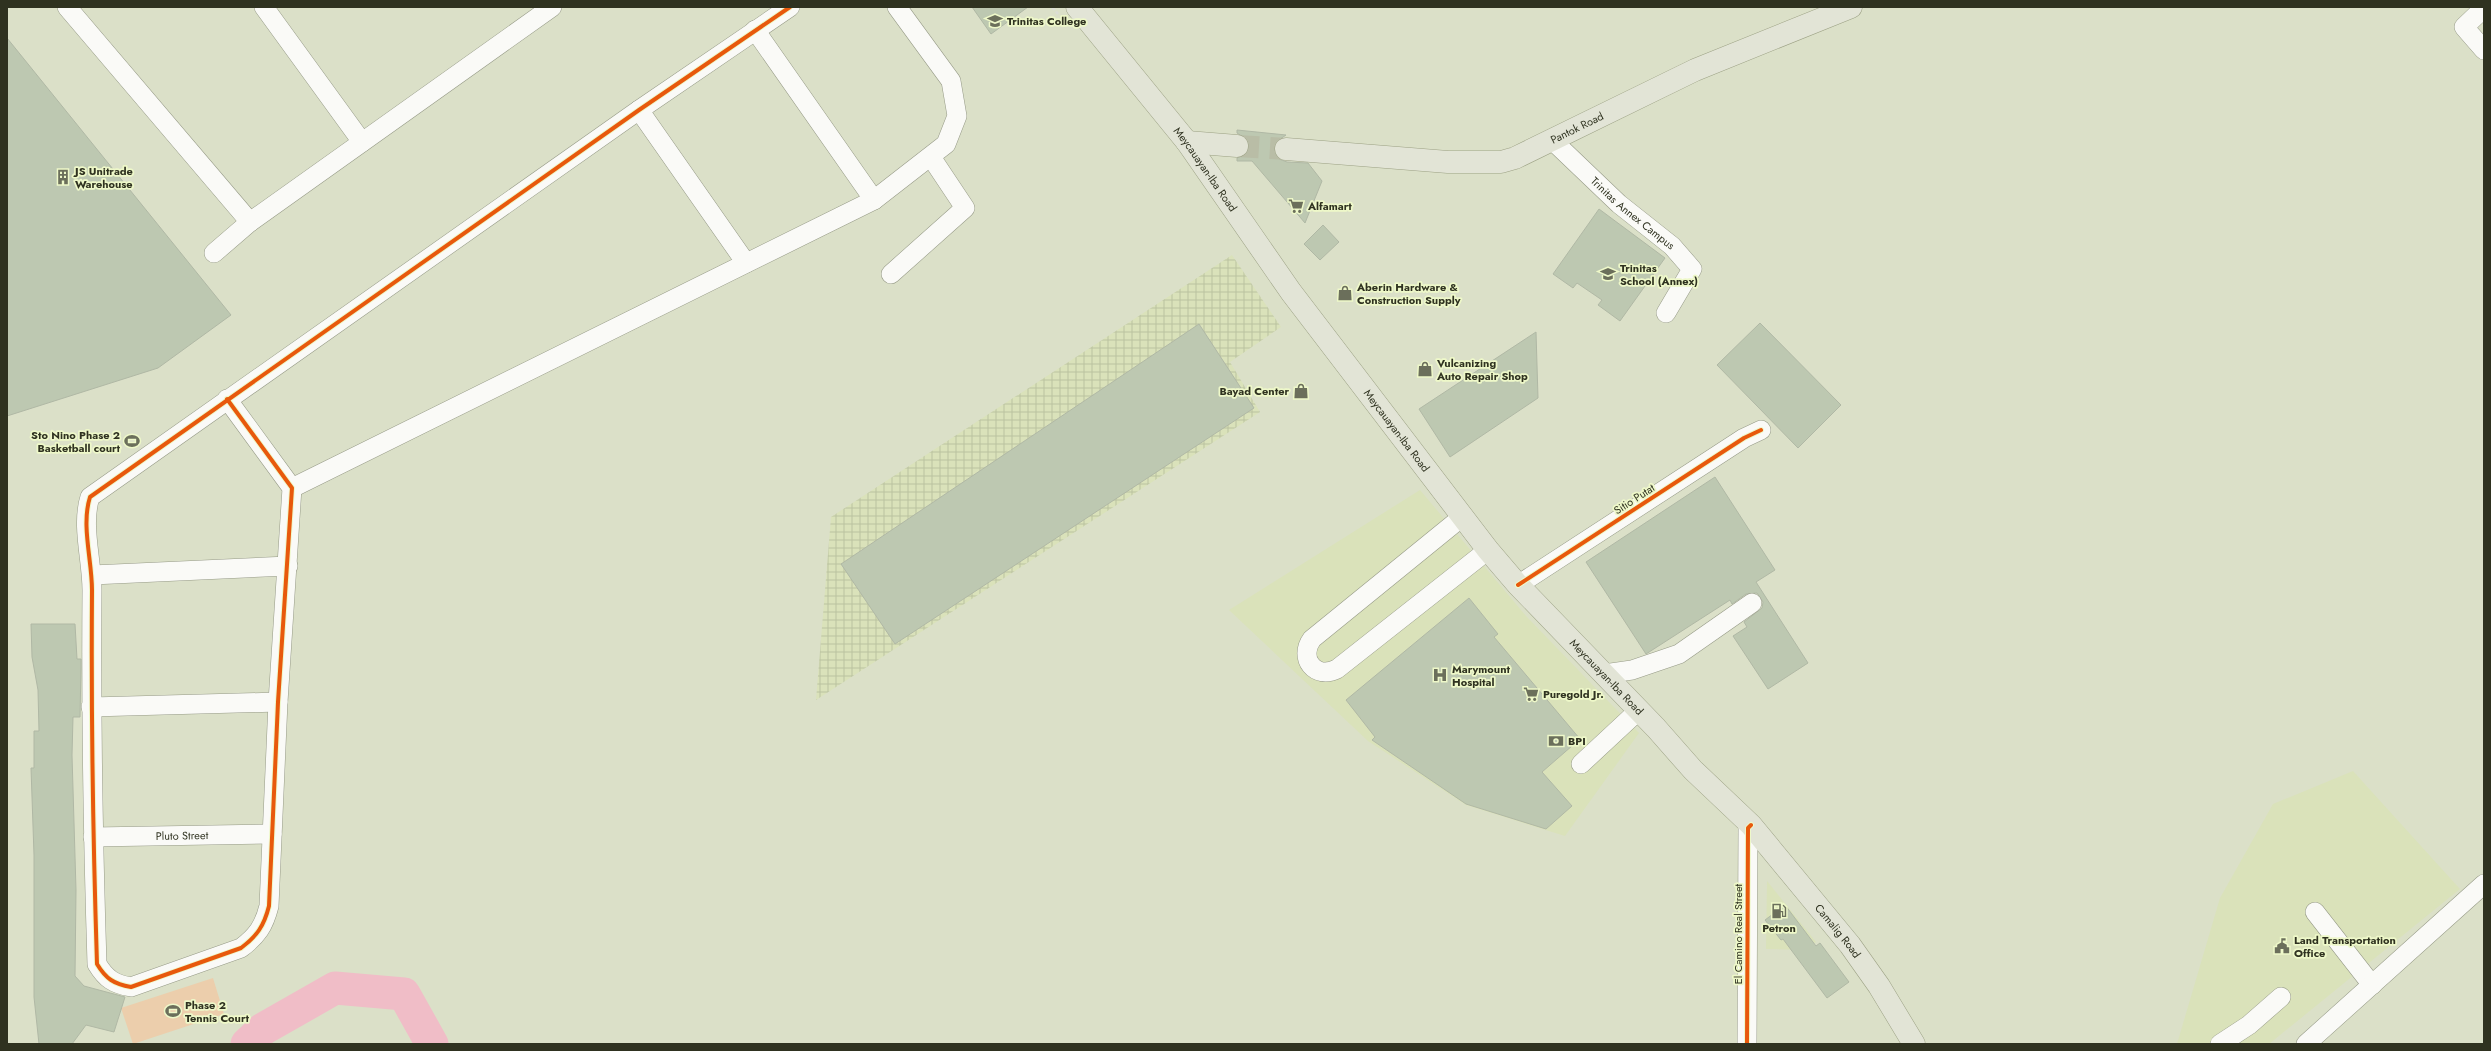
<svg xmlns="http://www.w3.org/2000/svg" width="2491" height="1051" viewBox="0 0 2491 1051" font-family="Jost,sans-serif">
	<defs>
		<pattern id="industrial-grid" width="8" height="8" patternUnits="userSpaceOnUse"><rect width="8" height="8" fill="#dae2ba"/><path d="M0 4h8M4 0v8" fill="none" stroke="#bbc2a0"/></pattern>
	</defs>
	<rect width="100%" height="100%" fill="#dbe0c8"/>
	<path fill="#dae2ba" d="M1420,490L1526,616L1639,733L1565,836L1466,805L1368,741L1229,610Z
		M2353,771L2460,889L2269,1044H2177L2220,898L2273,804Z
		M1767,881L1816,942L1804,950L1766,949Z"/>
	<path fill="url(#industrial-grid)" d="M1232,255L1281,327L1230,362L1260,412L816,700L831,517Z"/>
	<path fill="#ecceac" d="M213,978L224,1014L133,1044L121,1008Z"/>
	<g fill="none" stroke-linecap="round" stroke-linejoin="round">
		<path stroke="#f0bdc7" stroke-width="33" d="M247,1044L263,1029L335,988L404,994L432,1044"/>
	</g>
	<path fill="#bdc8b1" stroke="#b0b8a5" d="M972,7H1028L991,34Z
		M7,38L231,315L158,368L7,416Z
		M1237,130L1286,135L1276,142L1275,155L1279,159L1287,162L1308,163L1322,181L1305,223L1252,161H1237V158L1247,153L1249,147L1248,140L1237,133Z
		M1599,209L1665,258L1620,321L1598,305L1602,300L1577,283L1573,288L1553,274Z
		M1323,225L1339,242L1320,260L1304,244Z
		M1760,323L1841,405L1798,448L1717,365Z
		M1199,324L1254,408L895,644L841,564Z
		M1536,332L1538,398L1450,457L1419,409Z
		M1715,477L1775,570L1756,582L1808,663L1768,689L1733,636L1747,627L1744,622L1762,608L1763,602L1757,593L1746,594L1732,604L1730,600L1646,654L1586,562Z
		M1469,598L1498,634L1494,637L1580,739L1542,772L1572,806L1546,829L1466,804L1372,740L1375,737L1346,700Z
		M31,624H75L77,659H81V668L80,717H73L72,755L76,890L75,976L84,986L125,997L114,1032L86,1025L72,1044H39L34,997V855L31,768H34V731H39L38,690L32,657Z
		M1785,905L1816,946L1820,943L1849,982L1827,998L1783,939L1781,940L1765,920Z"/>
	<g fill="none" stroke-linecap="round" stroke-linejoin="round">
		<path stroke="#b9bda6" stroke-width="22" stroke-dasharray="22 11" stroke-linecap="butt" d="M1237,146L1286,149"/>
		<g stroke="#969a87" stroke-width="20">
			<g id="minor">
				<path d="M67,7L250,222L552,7"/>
				<path d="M264,7L362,142"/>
				<path d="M2484,8L2464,27L2484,50"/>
				<path d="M755,30L874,200"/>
				<path d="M639,110L746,263"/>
				<path id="s1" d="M1552,140L1619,204L1672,246L1692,269L1666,313"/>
				<path d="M214,253L250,222"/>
				<path d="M891,274L965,208L931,157"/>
				<path d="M227,399L292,488L278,702L269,906C264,926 257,936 241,948L131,987C114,984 106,979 97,964C93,839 91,715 92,590C92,560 81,525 90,497L639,110L790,7"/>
				<path d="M292,488L874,200L946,144L957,116L951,81L897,7"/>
				<path d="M1462,517L1312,639C1298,658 1315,680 1337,669L1488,550"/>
				<path d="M92,575L288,566"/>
				<path d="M1518,585L1744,438L1761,430"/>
				<path d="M1604,674L1632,670L1679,654L1752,603"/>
				<path d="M91,707L278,702"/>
				<path d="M1581,764L1639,710"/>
				<path id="s2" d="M93,837L272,834"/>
				<path d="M2315,912L2372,985"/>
				<path d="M1747,1044L1748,828L1751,825"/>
				<path d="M2220,1044L2249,1025L2281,997"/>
				<path d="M2306,1044L2484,884"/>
			</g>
		</g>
		<g stroke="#9ca184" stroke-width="23">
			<g id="major">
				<path id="s3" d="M1077,7L1187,142L1291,292L1488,550L1518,585L1656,728L1693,770L1751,825L1850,945L1879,986L1914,1044"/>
				<path d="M1187,142L1237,146"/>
				<path id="s4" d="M1286,149L1448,162H1501L1515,158L1695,70L1851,7"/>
			</g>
		</g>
		<path stroke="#dbddd5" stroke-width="2.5" stroke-dasharray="4 2" stroke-linecap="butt" d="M1052,7L1058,14"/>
		<use href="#minor" stroke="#fafaf7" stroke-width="19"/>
		<use href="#major" stroke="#e2e4d6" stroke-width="22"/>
		<g stroke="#eef8c9" stroke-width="6">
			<path id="cycleway" d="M227,399L292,488L278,702L269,906C264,926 257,936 241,948L131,987C114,984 106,979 97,964C93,839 91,715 92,590C92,560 81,525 90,497L639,110L790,7
				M1518,585L1744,438L1761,430
				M1747,1044L1748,828L1751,825"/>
		</g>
		<use href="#cycleway" stroke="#e8590c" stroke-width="4"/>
	</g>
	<defs>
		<g id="school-bare" transform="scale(1.2)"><path d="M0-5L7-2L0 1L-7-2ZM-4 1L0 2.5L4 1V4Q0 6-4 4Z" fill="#6b6f5b" stroke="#eef8c9" stroke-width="2.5" paint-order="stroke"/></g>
		<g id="building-bare" transform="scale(1.2)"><path d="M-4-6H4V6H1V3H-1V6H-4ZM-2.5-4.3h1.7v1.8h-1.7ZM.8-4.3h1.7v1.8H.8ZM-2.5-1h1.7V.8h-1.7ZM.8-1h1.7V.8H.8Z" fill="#6b6f5b" stroke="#eef8c9" stroke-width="2.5" paint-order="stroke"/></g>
		<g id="supermarket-bare" transform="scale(1.2)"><path d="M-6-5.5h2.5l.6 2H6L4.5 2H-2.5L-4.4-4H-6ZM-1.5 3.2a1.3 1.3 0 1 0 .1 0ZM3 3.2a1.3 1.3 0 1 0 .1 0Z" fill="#6b6f5b" stroke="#eef8c9" stroke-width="2.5" paint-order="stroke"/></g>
		<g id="shop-bare" transform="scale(1.2)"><path d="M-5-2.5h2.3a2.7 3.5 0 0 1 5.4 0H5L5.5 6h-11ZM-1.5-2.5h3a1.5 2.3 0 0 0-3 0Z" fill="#6b6f5b" stroke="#eef8c9" stroke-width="2.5" paint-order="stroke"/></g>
		<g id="stadium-bare" transform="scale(1.2)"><path d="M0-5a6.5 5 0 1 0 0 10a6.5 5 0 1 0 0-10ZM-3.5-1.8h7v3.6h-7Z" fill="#6b6f5b" stroke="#eef8c9" stroke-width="2.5" paint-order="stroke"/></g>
		<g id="hospital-bare" transform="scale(1.2)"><path d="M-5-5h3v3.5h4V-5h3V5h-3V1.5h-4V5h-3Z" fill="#6b6f5b" stroke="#eef8c9" stroke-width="2.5" paint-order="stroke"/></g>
		<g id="bank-bare" transform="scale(1.2)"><path d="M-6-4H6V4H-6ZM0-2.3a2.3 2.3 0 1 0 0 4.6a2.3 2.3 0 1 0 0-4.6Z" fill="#6b6f5b" stroke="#eef8c9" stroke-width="2.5" paint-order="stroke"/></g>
		<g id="fuel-bare" transform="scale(1.2)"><path d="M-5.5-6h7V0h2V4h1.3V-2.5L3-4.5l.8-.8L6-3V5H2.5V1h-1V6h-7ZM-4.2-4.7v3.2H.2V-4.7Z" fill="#6b6f5b" stroke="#eef8c9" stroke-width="2.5" paint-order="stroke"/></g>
		<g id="civic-bare" transform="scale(1.2)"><path d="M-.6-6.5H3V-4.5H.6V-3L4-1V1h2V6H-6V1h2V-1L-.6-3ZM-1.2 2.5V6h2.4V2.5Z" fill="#6b6f5b" stroke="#eef8c9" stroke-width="2.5" paint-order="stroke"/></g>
	</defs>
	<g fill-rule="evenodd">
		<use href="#school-bare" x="995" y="21"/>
		<use href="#building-bare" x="63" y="177"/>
		<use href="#supermarket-bare" x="1296" y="206"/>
		<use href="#school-bare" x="1608" y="274"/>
		<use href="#shop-bare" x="1345" y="293"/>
		<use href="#shop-bare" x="1425" y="369"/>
		<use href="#shop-bare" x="1301" y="391"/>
		<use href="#stadium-bare" x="132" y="441"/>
		<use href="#hospital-bare" x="1440" y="675"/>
		<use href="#supermarket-bare" x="1531" y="694"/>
		<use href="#bank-bare" x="1556" y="741"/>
		<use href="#fuel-bare" x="1779" y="911"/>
		<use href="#civic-bare" x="2282" y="946"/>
		<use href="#stadium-bare" x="173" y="1011"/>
	</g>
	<g text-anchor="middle" stroke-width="3.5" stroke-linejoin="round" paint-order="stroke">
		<g font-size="11" font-weight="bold" fill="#2f3220" stroke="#eef8c9" text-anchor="start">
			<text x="1007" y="25">Trinitas College</text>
			<text x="75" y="175">JS Unitrade<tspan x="75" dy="13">Warehouse</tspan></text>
			<text x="1308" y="210">Alfamart</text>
			<text x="1620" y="272">Trinitas<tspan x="1620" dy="13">School (Annex)</tspan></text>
			<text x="1357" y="291">Aberin Hardware &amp;<tspan x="1357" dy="13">Construction Supply</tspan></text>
			<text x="1437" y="367">Vulcanizing<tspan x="1437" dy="13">Auto Repair Shop</tspan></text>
			<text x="1289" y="395" text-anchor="end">Bayad Center</text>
			<text x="120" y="439" text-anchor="end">Sto Nino Phase 2<tspan x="120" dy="13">Basketball court</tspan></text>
			<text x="1452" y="673">Marymount<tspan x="1452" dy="13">Hospital</tspan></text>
			<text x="1543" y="698">Puregold Jr.</text>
			<text x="1568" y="745">BPI</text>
			<text x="1779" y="932" text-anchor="middle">Petron</text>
			<text x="2294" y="944">Land Transportation<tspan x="2294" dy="13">Office</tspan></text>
			<text x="185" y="1009">Phase 2<tspan x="185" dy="13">Tennis Court</tspan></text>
		</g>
		<g font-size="11" fill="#2f3220" stroke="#eef8c9">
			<text dy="4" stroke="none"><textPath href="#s4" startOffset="299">Pantok Road</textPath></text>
			<text dy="4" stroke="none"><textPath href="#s3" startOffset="207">Meycauayan-Iba Road</textPath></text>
			<text dy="4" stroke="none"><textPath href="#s1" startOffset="109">Trinitas Annex Campus</textPath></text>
			<text dy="4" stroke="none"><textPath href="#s3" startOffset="531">Meycauayan-Iba Road</textPath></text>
			<text transform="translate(1634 499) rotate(-33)" y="4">Sitio Putat</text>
			<text dy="4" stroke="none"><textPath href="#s3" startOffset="855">Meycauayan-Iba Road</textPath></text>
			<text dy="4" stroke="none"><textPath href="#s2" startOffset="89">Pluto Street</textPath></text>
			<text dy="4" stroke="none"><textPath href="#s3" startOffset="1199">Camalig Road</textPath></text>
			<text transform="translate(1738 934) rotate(-90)" y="4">El Camino Real Street</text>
		</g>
	</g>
	<rect width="2491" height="1051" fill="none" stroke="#2f3220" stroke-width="16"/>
</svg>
